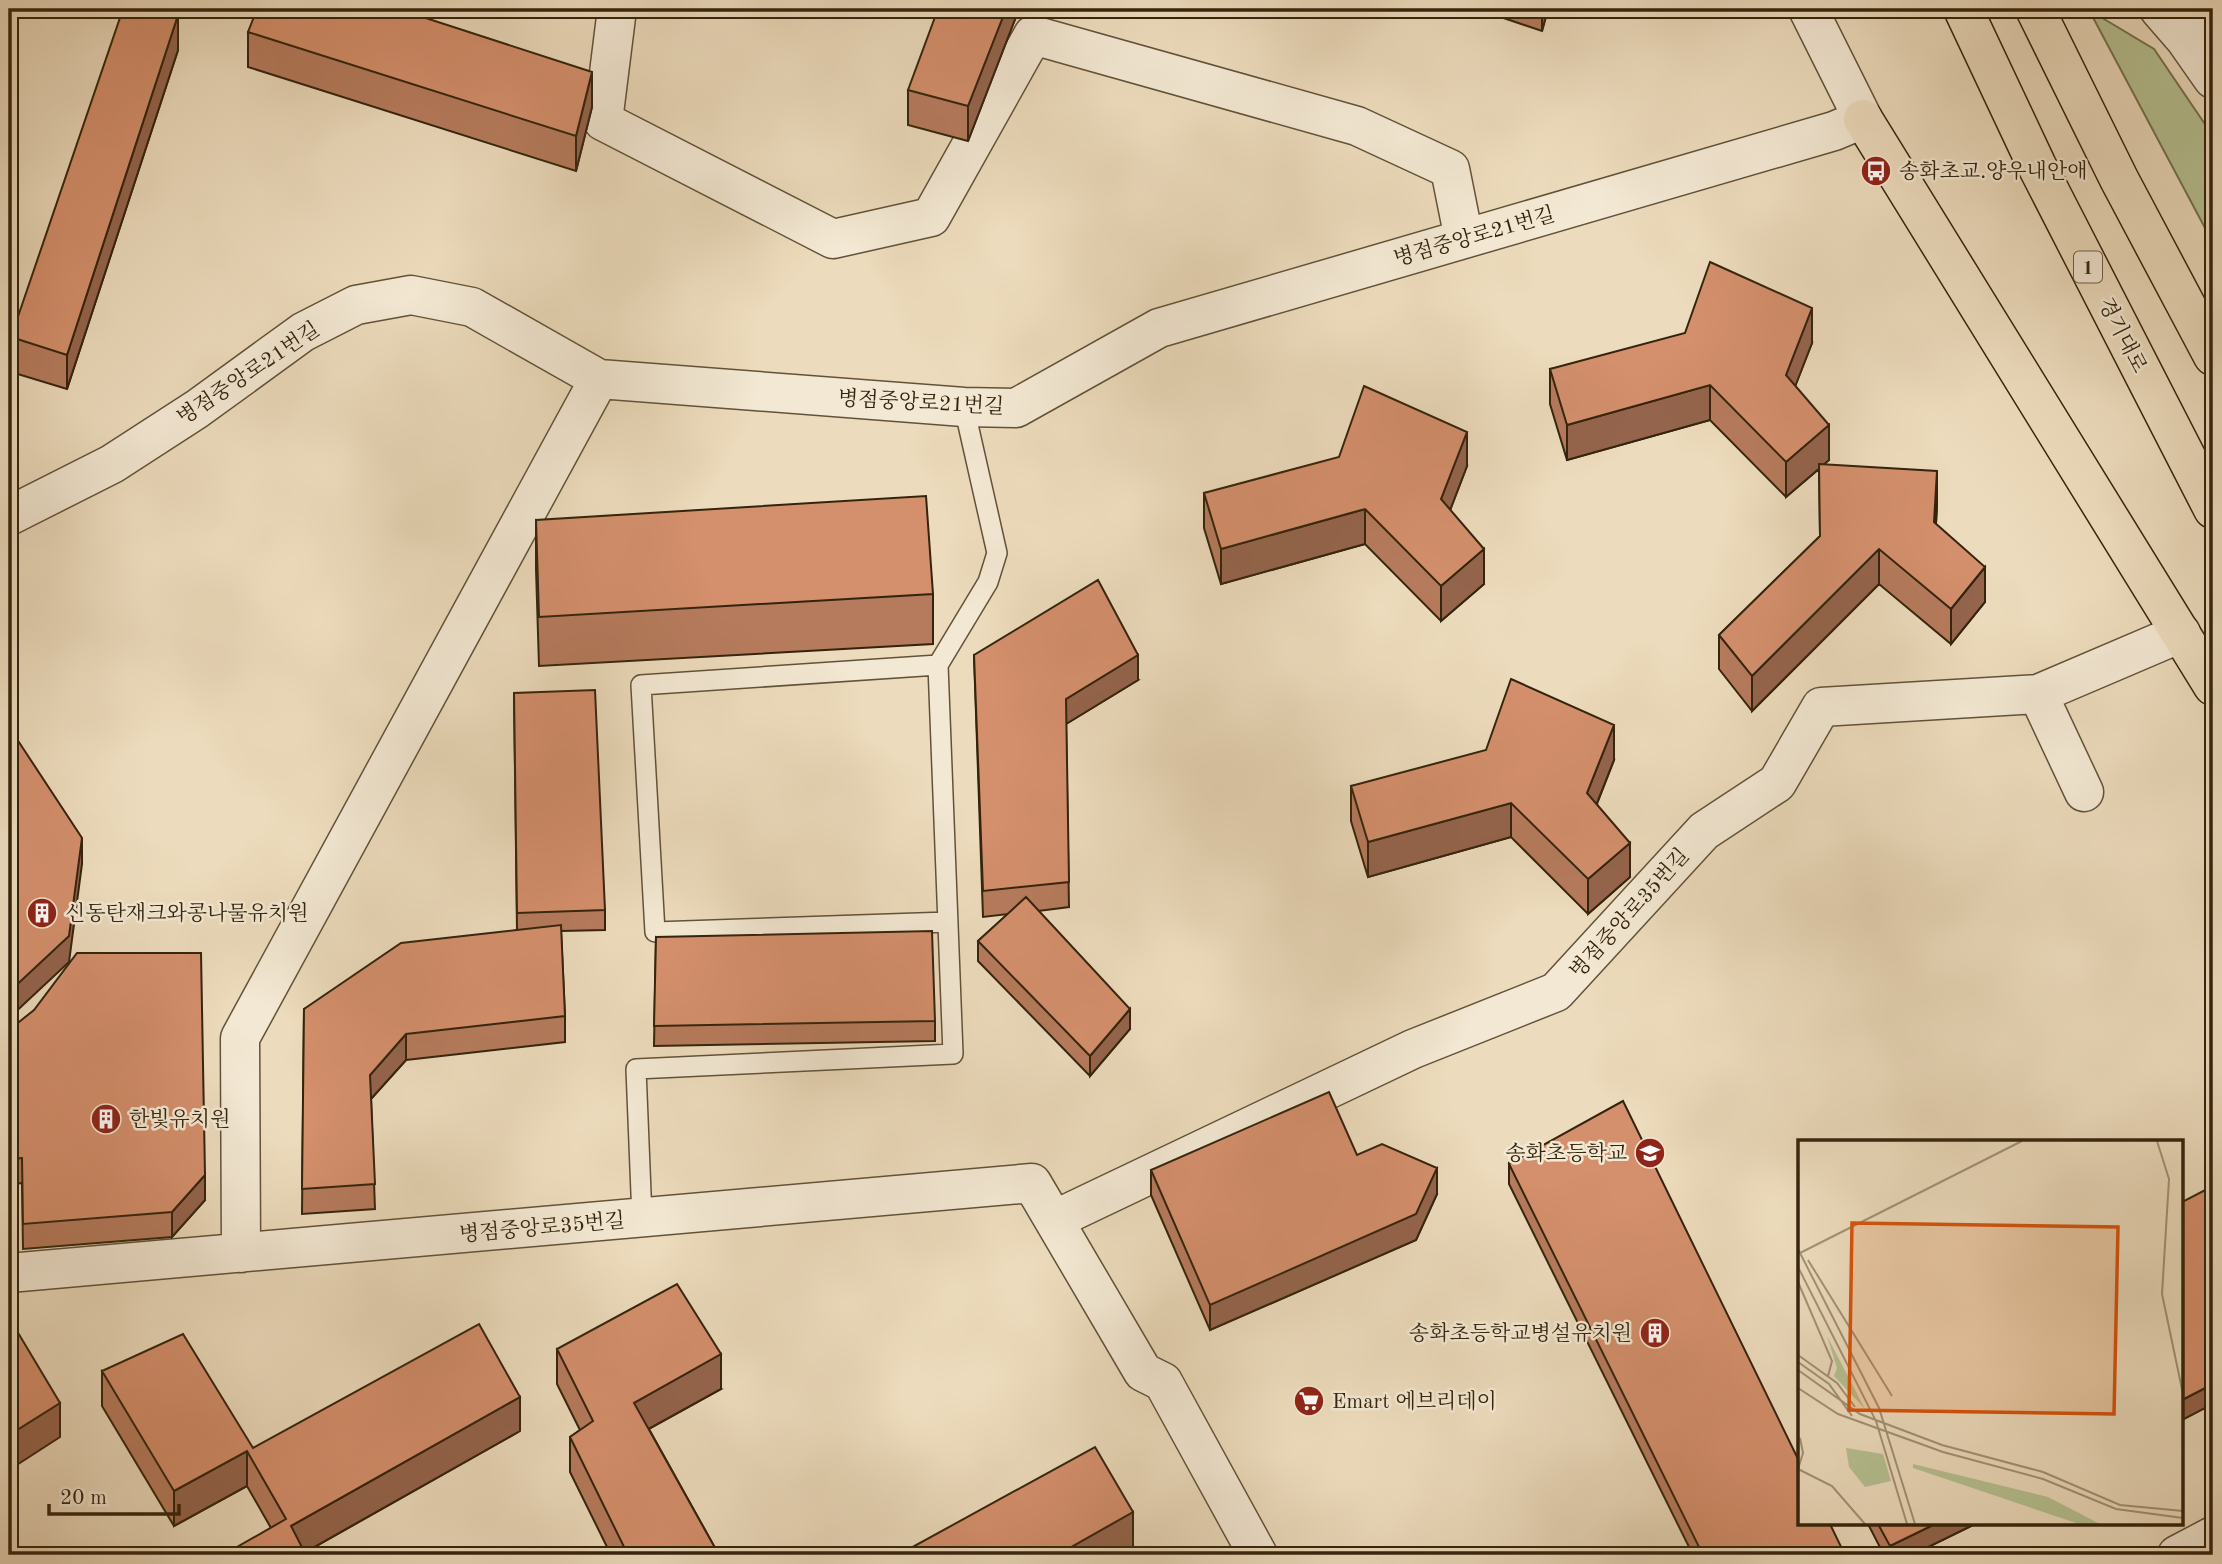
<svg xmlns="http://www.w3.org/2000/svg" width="2222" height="1564" viewBox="0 0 2222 1564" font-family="'Old Standard TT','Noto Serif KR',serif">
	<rect width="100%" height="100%" fill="#ecdbbc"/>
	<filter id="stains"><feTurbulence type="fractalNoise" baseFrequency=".00286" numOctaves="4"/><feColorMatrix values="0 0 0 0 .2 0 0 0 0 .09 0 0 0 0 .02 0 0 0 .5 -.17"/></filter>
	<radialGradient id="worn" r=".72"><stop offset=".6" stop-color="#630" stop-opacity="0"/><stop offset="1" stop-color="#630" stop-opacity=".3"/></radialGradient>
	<path fill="#b6c192" stroke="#757250" stroke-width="2" d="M2089,10L2154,49L2213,136V243Z"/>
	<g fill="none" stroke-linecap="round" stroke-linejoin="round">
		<g stroke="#625239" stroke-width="22">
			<path id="service" d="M938,665L641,685L655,932L948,922
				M642,1218L636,1069L953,1054L938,665L988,582L997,553L964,407"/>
		</g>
		<g stroke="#625239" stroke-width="41">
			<path id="minor" d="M617,9L603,121L833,239L931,217L1033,35L1357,126L1450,169L1464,239
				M9,516L112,464L197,409L303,332L356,305L411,295L472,307L599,379L964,407L1016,408L1159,328L1834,131L1863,119L1808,9
				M2038,694L2084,792
				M1054,1220L1413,1049L1556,992L1704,831L1777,783L1821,707L2038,694L2181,633
				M241,1253L240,1038L599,379
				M9,1273L1032,1183L1143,1372L1163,1382L1258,1555"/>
		</g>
		<g stroke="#625239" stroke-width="41">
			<path id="tertiary" d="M2159,9L2185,39L2213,79
				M2193,9L2213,23
				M2177,1555L2213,1536"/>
		</g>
		<g stroke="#34240d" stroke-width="41">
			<path id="primary" d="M1963,9L2037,166L2213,509
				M2035,9L2119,179L2213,356
				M1863,119L2213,686"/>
		</g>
		<use href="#service" stroke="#f3e8d3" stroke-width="19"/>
		<use href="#minor" stroke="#f3e8d3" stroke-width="38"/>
		<use href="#tertiary" stroke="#f3e8d3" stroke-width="38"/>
		<use href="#primary" stroke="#ecdbbc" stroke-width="38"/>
	</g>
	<path fill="#b67b5d" stroke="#34240d" stroke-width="2" d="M1019,9L968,141L908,125V90Z
		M1477,9H1548L1542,31Z
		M248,32L592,107L576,171L248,67Z
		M178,50L67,389L11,372V337Z
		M1812,343L1795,386L1829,460L1824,464L1937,505L1936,524L1985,602L1951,644L1879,584L1752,711L1719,669V635L1820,536L1819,469L1786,497L1710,420L1567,460L1550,404V369Z
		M1467,466L1450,510L1484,584L1441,621L1365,544L1221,584L1204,528V493Z
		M536,520L933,594V644L539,666L536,569Z
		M974,655L1138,680L1066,724L1069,907L1038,911L1130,1029L1090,1076L978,961V941L1008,914L983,917Z
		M514,693L605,910V930L561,931L565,1016V1042L406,1060L371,1099L375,1209L302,1214L304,1009L517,930Z
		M1614,760L1597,804L1630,877L1588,914L1511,837L1368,877L1351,821V786Z
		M656,937L935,1021V1041L654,1046Z
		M9,1030L205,1200L172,1237L23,1249L22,1183L9,1185Z
		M1357,1155L1437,1194L1416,1240L1210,1330L1151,1195V1170Z
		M1509,1164L1845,1555H1693L1509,1184Z
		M557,1349L721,1389L649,1429L719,1555H611L570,1472V1437L580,1430L557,1384Z
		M102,1371L253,1448L520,1431L304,1553L271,1528L247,1486L174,1526L102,1406Z
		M1868,1524H1975L1912,1555H1884Z"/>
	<path fill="#94644c" stroke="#34240d" stroke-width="2" d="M1006,9H1019L968,141V106Z
		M1542,9H1548L1542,31Z
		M178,15V50L67,389V355Z
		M592,72V107L576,171V136Z
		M1812,308V343L1786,410V375Z
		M1710,385V420L1567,460V425Z
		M1829,425V460L1786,497V462Z
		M1467,432V466L1441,534V499Z
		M1937,471V505L1934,557V522Z
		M1365,509V544L1221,584V549Z
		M1484,549V584L1441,621V586Z
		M1879,549V584L1752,711V676Z
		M1985,567V602L1951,644V609Z
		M1138,655V680L1066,724V699Z
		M1614,725V760L1587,828V793Z
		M1511,803V837L1368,877V842Z
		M82,838V864L69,962L9,1018V992Z
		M1630,843V877L1588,914V879Z
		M1130,1009V1029L1090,1076V1056Z
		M406,1034V1060L370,1100V1075Z
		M1437,1168V1194L1416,1240L1210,1330V1305Z
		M205,1175V1200L172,1237V1212Z
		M721,1354V1389L634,1437V1403Z
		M2213,1384V1404L2182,1420V1400Z
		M520,1397V1431L300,1555L291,1526Z
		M60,1403V1437L9,1470V1435Z
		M247,1451V1486L174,1526V1491Z
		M1133,1512V1547L1118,1555H1057Z
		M1935,1524H1975L1912,1555H1890V1546Z"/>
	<path fill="#d48f6c" stroke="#34240d" stroke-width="2" d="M123,9H146L178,15L67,355L11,337Z
		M257,9H398L592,72L576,136L248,32Z
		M938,9H1006L968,106L908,90Z
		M1710,262L1812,308L1786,375L1829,425L1786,462L1710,385L1567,425L1550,369L1685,333Z
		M1364,386L1467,432L1441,499L1484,549L1441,586L1365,509L1221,549L1204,493L1339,457Z
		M1819,464L1937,471L1934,522L1985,567L1951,609L1879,549L1752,676L1719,635L1820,536Z
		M926,496L933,594L539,617L536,520Z
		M1098,580L1138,655L1066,699L1069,882L983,891L974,655Z
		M1511,679L1614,725L1587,793L1630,843L1588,879L1511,803L1368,842L1351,786L1486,750Z
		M595,690L605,910L517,913L514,693Z
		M9,727L82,838L69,936L9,992Z
		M1026,897L1130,1009L1090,1056L978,941Z
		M561,925L565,1016L406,1034L370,1075L375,1184L302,1189L304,1009L401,943Z
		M932,931L935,1021L654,1026L656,937Z
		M77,953H201L205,1175L172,1212L23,1224L22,1158L9,1159V1030L34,1010Z
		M1329,1092L1357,1155L1382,1144L1437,1168L1416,1214L1210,1305L1151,1170Z
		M1623,1101L1800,1463V1524H1830L1845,1555H1703L1509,1164Z
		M2213,1186V1384L2182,1400V1202Z
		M677,1284L721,1354L634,1403L719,1555H628L570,1437L593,1421L557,1349Z
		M479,1324L520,1397L291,1526L306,1555H223L286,1519L247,1451L174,1491L102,1371L183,1334L253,1448Z
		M14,1326L60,1403L9,1435V1329Z
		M1095,1447L1133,1512L1057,1555H898Z
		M1878,1524H1935L1890,1546Z"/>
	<defs>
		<g id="bus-disc" transform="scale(1.575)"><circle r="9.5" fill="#8f2418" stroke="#f3e8d3"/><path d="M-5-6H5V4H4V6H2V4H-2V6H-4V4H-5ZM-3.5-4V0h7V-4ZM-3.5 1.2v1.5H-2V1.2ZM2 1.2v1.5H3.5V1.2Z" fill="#fff"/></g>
		<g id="building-disc" transform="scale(1.575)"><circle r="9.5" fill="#8f2418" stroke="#f3e8d3"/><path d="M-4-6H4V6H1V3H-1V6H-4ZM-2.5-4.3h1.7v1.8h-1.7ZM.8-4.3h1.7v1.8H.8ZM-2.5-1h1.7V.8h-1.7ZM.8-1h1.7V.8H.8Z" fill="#fff"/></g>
		<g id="school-disc" transform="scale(1.575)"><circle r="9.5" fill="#8f2418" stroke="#f3e8d3"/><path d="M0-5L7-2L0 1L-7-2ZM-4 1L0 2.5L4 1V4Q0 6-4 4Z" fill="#fff"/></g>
		<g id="supermarket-disc" transform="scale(1.575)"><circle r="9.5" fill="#8f2418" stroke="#f3e8d3"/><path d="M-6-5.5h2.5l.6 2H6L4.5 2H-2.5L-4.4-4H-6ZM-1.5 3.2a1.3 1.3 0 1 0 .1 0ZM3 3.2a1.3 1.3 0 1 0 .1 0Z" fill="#fff"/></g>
	</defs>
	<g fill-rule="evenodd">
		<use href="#bus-disc" x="1876" y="171"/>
		<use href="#building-disc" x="42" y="913"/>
		<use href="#building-disc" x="106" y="1119"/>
		<use href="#school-disc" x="1650" y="1153"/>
		<use href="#building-disc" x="1655" y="1333"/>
		<use href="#supermarket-disc" x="1309" y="1401"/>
	</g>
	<g text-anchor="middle" stroke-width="5" stroke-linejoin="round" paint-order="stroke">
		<rect fill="#f3e8d3" stroke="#6d5f48" stroke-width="2" x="2074" y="251.5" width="28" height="31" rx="5"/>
		<g font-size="19" font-weight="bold" fill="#34240d">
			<text x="2088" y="274">1</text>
		</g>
		<g font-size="21" fill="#34240d" stroke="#f3e8d3" text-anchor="start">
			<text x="1899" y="178">송화초교.양우내안애</text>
			<text x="65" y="920">신동탄재크와콩나물유치원</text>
			<text x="129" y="1126">한빛유치원</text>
			<text x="1627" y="1160" text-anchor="end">송화초등학교</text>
			<text x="1632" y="1340" text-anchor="end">송화초등학교병설유치원</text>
			<text x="1332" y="1408">Emart 에브리데이</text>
		</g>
		<g font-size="21" fill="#34240d" stroke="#f3e8d3">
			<text transform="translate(1474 236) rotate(-16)" y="7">병점중앙로21번길</text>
			<text transform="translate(2123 335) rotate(63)" y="7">경기대로</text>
			<text transform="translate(248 373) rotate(-34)" y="7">병점중앙로21번길</text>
			<text transform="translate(921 402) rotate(3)" y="7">병점중앙로21번길</text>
			<text transform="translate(1629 913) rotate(-48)" y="7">병점중앙로35번길</text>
			<text transform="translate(542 1227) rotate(-5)" y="7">병점중앙로35번길</text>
		</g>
	</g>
	<g transform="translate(1798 1140)">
		<rect width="385" height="385" fill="#ecdbbc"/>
		<path d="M29,196L67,269L36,236L39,228ZM48,308L85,314L93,341L67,347L51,327ZM115,324L250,357L302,384H281L115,328Z" fill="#b6c192"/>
		<path fill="none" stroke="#a29276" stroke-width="2" d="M359,1L371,39L364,154L385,254M0,109L81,268L117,384M0,114L224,1M10,120L94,256M0,127L78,281L109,384M0,142L34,221L30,236M0,215L39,243L57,267M0,222L31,244L54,276M0,230L62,274L144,305L245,332L322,365L385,371M0,248L40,274L145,312L245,339L318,369L385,378M0,329L34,346L67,384M0,329L5,313L2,298"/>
		<path fill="#d6540c" fill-opacity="0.15" stroke="#d6540c" stroke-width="3.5" d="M54,83L320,87L316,274L51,270Z"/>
		<rect width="385" height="385" fill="none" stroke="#34240d" stroke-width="3.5"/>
	</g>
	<rect width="2222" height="1564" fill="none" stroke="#ecdbbc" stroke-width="35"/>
	<rect x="10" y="10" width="2201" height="1543" fill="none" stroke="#34240d" stroke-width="3.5"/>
	<rect x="18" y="18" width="2187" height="1529" fill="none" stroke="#34240d" stroke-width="2"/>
	<path d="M49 1504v10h130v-10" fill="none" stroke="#34240d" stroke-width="3.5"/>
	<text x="60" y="1504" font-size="21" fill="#34240d" stroke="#f3e8d3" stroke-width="5" paint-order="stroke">20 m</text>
	<rect width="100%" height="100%" filter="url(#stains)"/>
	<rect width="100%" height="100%" fill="url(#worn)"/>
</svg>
